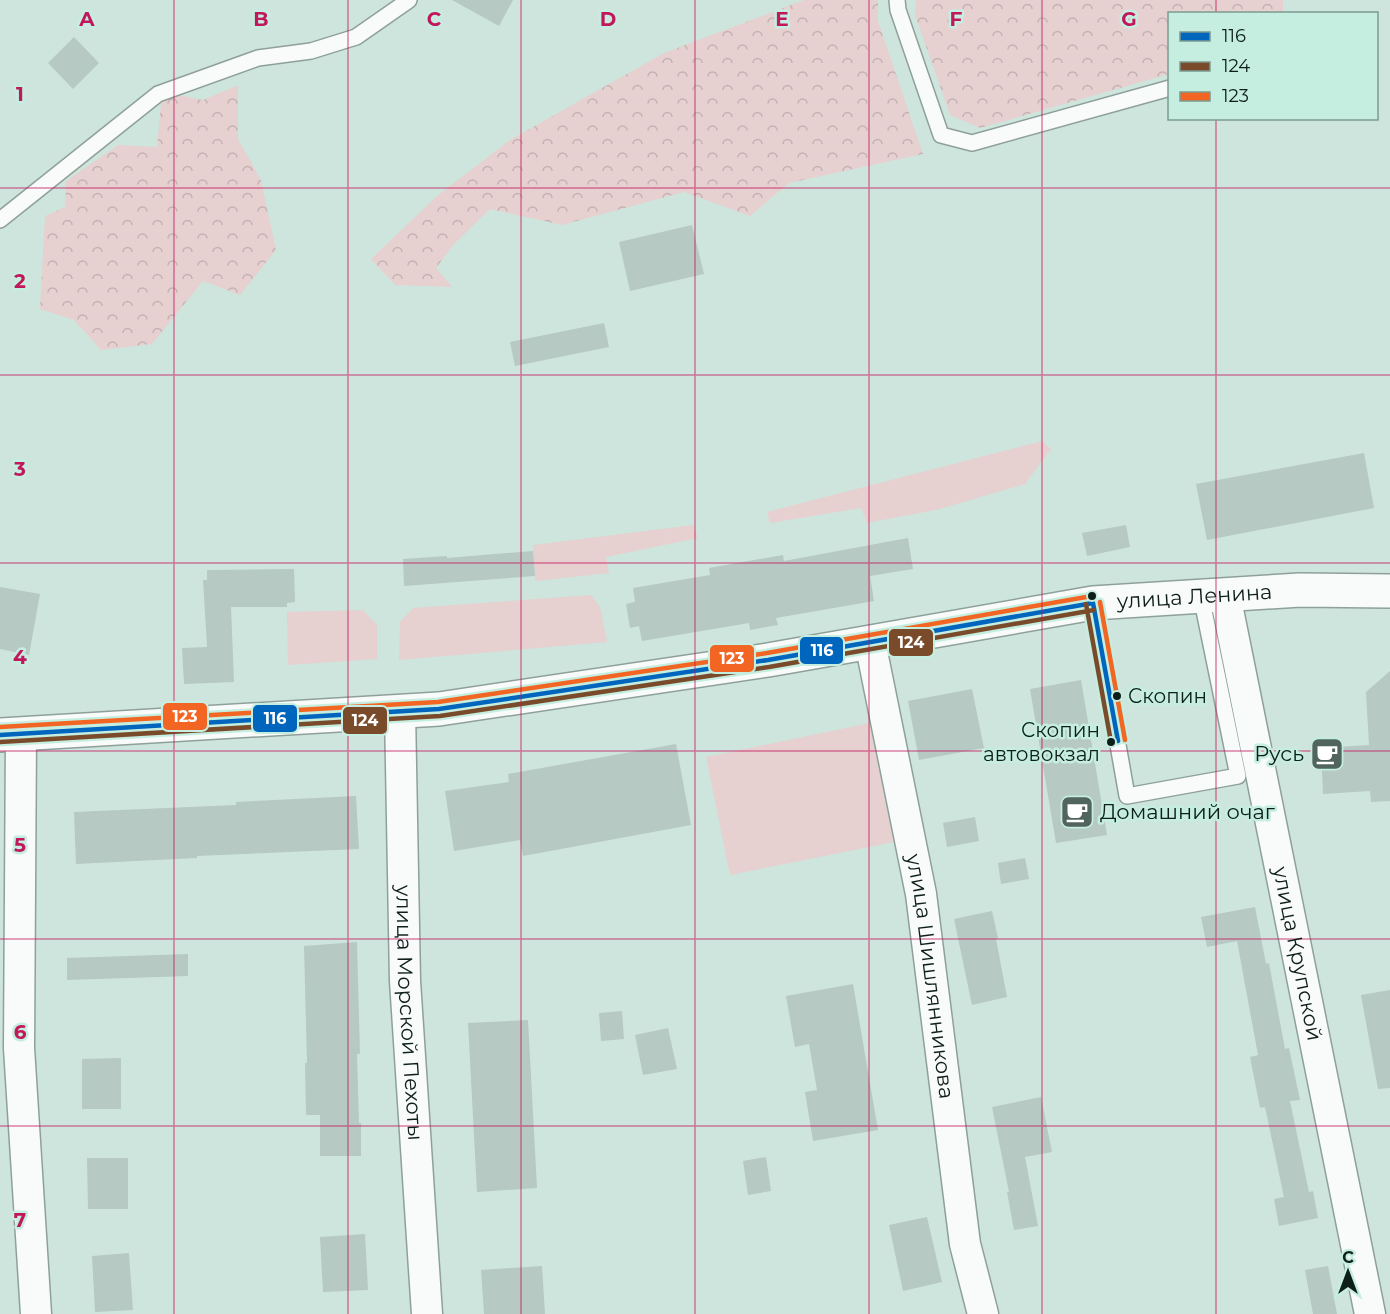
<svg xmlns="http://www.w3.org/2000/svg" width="1390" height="1314" viewBox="0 0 1390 1314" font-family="Montserrat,sans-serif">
	<defs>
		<pattern id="forest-crowns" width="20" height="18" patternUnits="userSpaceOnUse" patternTransform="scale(1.5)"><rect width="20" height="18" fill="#e6d0d0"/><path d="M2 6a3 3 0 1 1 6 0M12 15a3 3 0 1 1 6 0" fill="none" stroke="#c4b2b2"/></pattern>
	</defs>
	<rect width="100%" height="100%" fill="#cee5dd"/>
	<path fill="#e6d0d0" d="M1042,441L1051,449L1025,484L940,509L867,523L861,508L770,523L767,512Z
		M693,525L698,538L606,557L609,573L535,581L533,545Z
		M591,595L600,607L607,642L399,660L400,622L413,608Z
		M363,610L377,625V659L288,665L287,612Z
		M870,723L894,842L730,875L706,757Z"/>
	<path fill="url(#forest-crowns)" d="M804,0H878V21L923,154L789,183L750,216L684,192L562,225L490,209L455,243L436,268L452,287L395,285L371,259L437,196L510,140L664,53Z
		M916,0H1283V13L1170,14L1169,74L980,128L950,115L915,15Z
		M238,85V139L261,180L276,250L240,295L203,281L152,344L101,350L74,320L40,309L45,216L65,207L66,181L118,145L157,147L162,92L203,100Z"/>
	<path fill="#b6c9c3" d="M452,0H513L499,26Z
		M74,37L99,63L73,89L48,63Z
		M692,225L704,274L630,291L619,242Z
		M604,323L609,347L515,366L510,342Z
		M1364,453L1374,508L1207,540L1196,484Z
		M1126,525L1130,547L1087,556L1082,533Z
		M908,538L913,569L870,576L874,601L776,618L778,625L750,630L749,623L642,641L639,626L630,628L626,604L635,602L633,588L710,575L709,568L783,555L784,561Z
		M533,551L535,576L404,586L403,559L447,556V558Z
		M294,569L295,602L287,603V607H231L234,682L184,684L182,648L207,647L203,580H207V570Z
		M0,587L40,594L29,655L0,649Z
		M1390,671V801L1371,802L1370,791L1323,794L1321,748L1369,745L1366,692Z
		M1081,680L1107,835L1056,843L1030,689Z
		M972,689L984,748L919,760L908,701Z
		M676,744L691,825L523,856L520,840L454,851L445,791L509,782L508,774Z
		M356,796L359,849L197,856V858L76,864L74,812L236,805V802Z
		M975,817L979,841L947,847L943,823Z
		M1025,858L1029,879L1001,884L998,863Z
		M1255,907L1266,964L1269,963L1285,1049L1289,1048L1300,1100L1290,1101L1309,1192L1313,1191L1318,1218L1279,1226L1274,1199L1284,1197L1265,1107L1260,1108L1250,1057L1258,1055L1237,941L1207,947L1201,917Z
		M992,911L998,938L996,939L1007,997L972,1005L954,919Z
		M357,942L360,1054H357L359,1123H361V1156H320V1115H306L305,1063H307L304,946Z
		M188,954V976L67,980V958Z
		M853,984L878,1130L813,1141L805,1092L817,1090L809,1044L795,1047L786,996Z
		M1390,990V1088L1378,1089L1361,995Z
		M622,1011L624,1039L601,1041L599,1013Z
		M528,1020L537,1188L477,1192L468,1023Z
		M668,1028L677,1069L643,1075L635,1035Z
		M121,1058V1109H82V1059Z
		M1041,1097L1052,1152L1025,1157L1038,1226L1014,1230L1007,1192H1009L992,1107Z
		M766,1157L771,1191L748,1195L743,1161Z
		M87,1158H128V1209H88Z
		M927,1217L942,1282L903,1291L889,1225Z
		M365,1234L368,1290L323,1292L320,1237Z
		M129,1253L133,1310L95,1312L92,1256Z
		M542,1266L545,1314H484L481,1270Z
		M1328,1266L1337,1314H1313L1305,1270Z"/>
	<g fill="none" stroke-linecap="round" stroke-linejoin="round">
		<g stroke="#8ea099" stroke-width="18">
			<path id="service" d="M897,0L898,10L941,135L972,143L1170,88
				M0,220L158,94L258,58L311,51L356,37L409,0
				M1093,603L1127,796L1238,776L1201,596"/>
		</g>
		<g stroke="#8ea099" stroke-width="33">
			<g id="minor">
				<path id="s1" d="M1225,595L1370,1314"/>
				<path id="s2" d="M870,642L921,894L965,1244L983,1314"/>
				<path id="s3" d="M400,711L405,981L427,1314"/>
				<path d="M21,734L19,1048L36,1314"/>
			</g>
		</g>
		<g stroke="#8ea099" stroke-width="36">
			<g id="tertiary">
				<path id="s4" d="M0,735L439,709L768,660L1093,603L1300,590L1390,591"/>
			</g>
		</g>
		<use href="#service" stroke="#f8fbfa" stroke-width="15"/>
		<use href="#minor" stroke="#f8fbfa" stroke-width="30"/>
		<use href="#tertiary" stroke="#f8fbfa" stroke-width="33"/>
		<g stroke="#c5eee0" stroke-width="9">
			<path id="bus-1" d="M1093,603L1118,741
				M0,735L439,709L768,660L1093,603"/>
		</g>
		<g stroke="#c5eee0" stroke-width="9">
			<path id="bus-2" d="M1086,604L1111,742
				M0,742L440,716L769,667L1094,610"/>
		</g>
		<g stroke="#c5eee0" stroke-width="9">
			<path id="bus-3" d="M1100,602L1125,740
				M0,727L438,702L767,653L1092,596"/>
		</g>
		<use href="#bus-1" stroke="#0065bd" stroke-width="4.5"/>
		<use href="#bus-2" stroke="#7a4b2a" stroke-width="4.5"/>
		<use href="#bus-3" stroke="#f26522" stroke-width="4.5"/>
	</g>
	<path fill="none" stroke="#c2185b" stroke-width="1.5" stroke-opacity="0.55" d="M174,0V1314M348,0V1314M521,0V1314M695,0V1314M869,0V1314M1042,0V1314M1216,0V14M1216,118V1314M0,188H1390M0,375H1390M0,563H1390M0,751H1390M0,939H1390M0,1126H1390"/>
	<defs>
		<g id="cafe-square" transform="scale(1.725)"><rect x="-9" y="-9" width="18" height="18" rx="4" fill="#51645e" stroke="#c5eee0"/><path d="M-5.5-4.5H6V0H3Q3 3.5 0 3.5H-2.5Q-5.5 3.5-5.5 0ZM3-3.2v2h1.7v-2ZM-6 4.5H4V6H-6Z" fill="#fff"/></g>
	</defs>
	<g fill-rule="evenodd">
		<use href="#cafe-square" x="1327" y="754"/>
		<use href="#cafe-square" x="1077" y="812"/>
	</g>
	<g fill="#0e1e19" stroke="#c5eee0" stroke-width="2">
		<circle cx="1092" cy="596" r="5"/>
		<circle cx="1117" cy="696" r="5"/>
		<circle cx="1111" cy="742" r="5"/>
	</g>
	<g text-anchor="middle" stroke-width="5" stroke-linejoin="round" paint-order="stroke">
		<g font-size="20" fill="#0e1e19" stroke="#c5eee0" text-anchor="start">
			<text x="1128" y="703">Скопин</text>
			<text x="1100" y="737" text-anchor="end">Скопин<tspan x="1100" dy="24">автовокзал</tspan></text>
		</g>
		<g font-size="21" fill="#0e1e19" stroke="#c5eee0">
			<text dy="7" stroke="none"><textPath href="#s4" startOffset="1204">улица Ленина</textPath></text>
			<text dy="7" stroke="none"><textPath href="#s1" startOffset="366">улица Крупской</textPath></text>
			<text dy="7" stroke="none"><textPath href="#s2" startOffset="340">улица Шишлянникова</textPath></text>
			<text dy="7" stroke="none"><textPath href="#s3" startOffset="302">улица Морской Пехоты</textPath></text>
		</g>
		<g font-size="21" fill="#0e1e19" stroke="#c5eee0" text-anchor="end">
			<text x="1304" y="761">Русь</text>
			<text x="1100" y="819" text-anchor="start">Домашний очаг</text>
		</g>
	</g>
	<g font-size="20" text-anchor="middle" font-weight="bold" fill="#c2185b" stroke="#c5eee0" stroke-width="5" stroke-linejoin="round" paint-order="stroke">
		<text x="87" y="26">A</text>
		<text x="261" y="26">B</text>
		<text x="434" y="26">C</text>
		<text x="608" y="26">D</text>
		<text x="782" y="26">E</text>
		<text x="956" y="26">F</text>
		<text x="1129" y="26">G</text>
		<text x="20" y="101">1</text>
		<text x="20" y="288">2</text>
		<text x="20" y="476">3</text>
		<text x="20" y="664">4</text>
		<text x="20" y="852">5</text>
		<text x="20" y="1039">6</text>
		<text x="20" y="1227">7</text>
	</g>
	<g stroke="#c5eee0" stroke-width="2">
		<rect x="888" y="628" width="46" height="29" rx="6" fill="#7a4b2a"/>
		<rect x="799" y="636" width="45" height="29" rx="6" fill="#0065bd"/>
		<rect x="709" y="644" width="46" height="29" rx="6" fill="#f26522"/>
		<rect x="162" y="702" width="46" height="29" rx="6" fill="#f26522"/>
		<rect x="252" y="704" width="46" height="29" rx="6" fill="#0065bd"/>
		<rect x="342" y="706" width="46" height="29" rx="6" fill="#7a4b2a"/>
	</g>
	<g font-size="16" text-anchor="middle" font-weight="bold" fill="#fff">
		<text x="911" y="648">124</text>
		<text x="822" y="656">116</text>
		<text x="732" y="664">123</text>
		<text x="185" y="722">123</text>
		<text x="275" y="724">116</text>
		<text x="365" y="726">124</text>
	</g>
	<rect x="1168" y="12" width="210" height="108" fill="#c5eee0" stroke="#7c9b90" stroke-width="1.5"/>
	<rect x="1180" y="32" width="30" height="9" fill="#0065bd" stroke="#7c9b90" stroke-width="1.5"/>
	<text x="1222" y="42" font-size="18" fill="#0e1e19">116</text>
	<rect x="1180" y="62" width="30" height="9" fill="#7a4b2a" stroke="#7c9b90" stroke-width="1.5"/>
	<text x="1222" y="72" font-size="18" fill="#0e1e19">124</text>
	<rect x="1180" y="92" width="30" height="9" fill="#f26522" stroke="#7c9b90" stroke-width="1.5"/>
	<text x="1222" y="102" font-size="18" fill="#0e1e19">123</text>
	<g transform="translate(1348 1272)" stroke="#c5eee0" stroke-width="4.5" paint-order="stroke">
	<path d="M0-4.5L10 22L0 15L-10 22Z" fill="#0e1e19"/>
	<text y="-9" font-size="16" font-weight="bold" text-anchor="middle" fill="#0e1e19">С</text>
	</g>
</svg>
